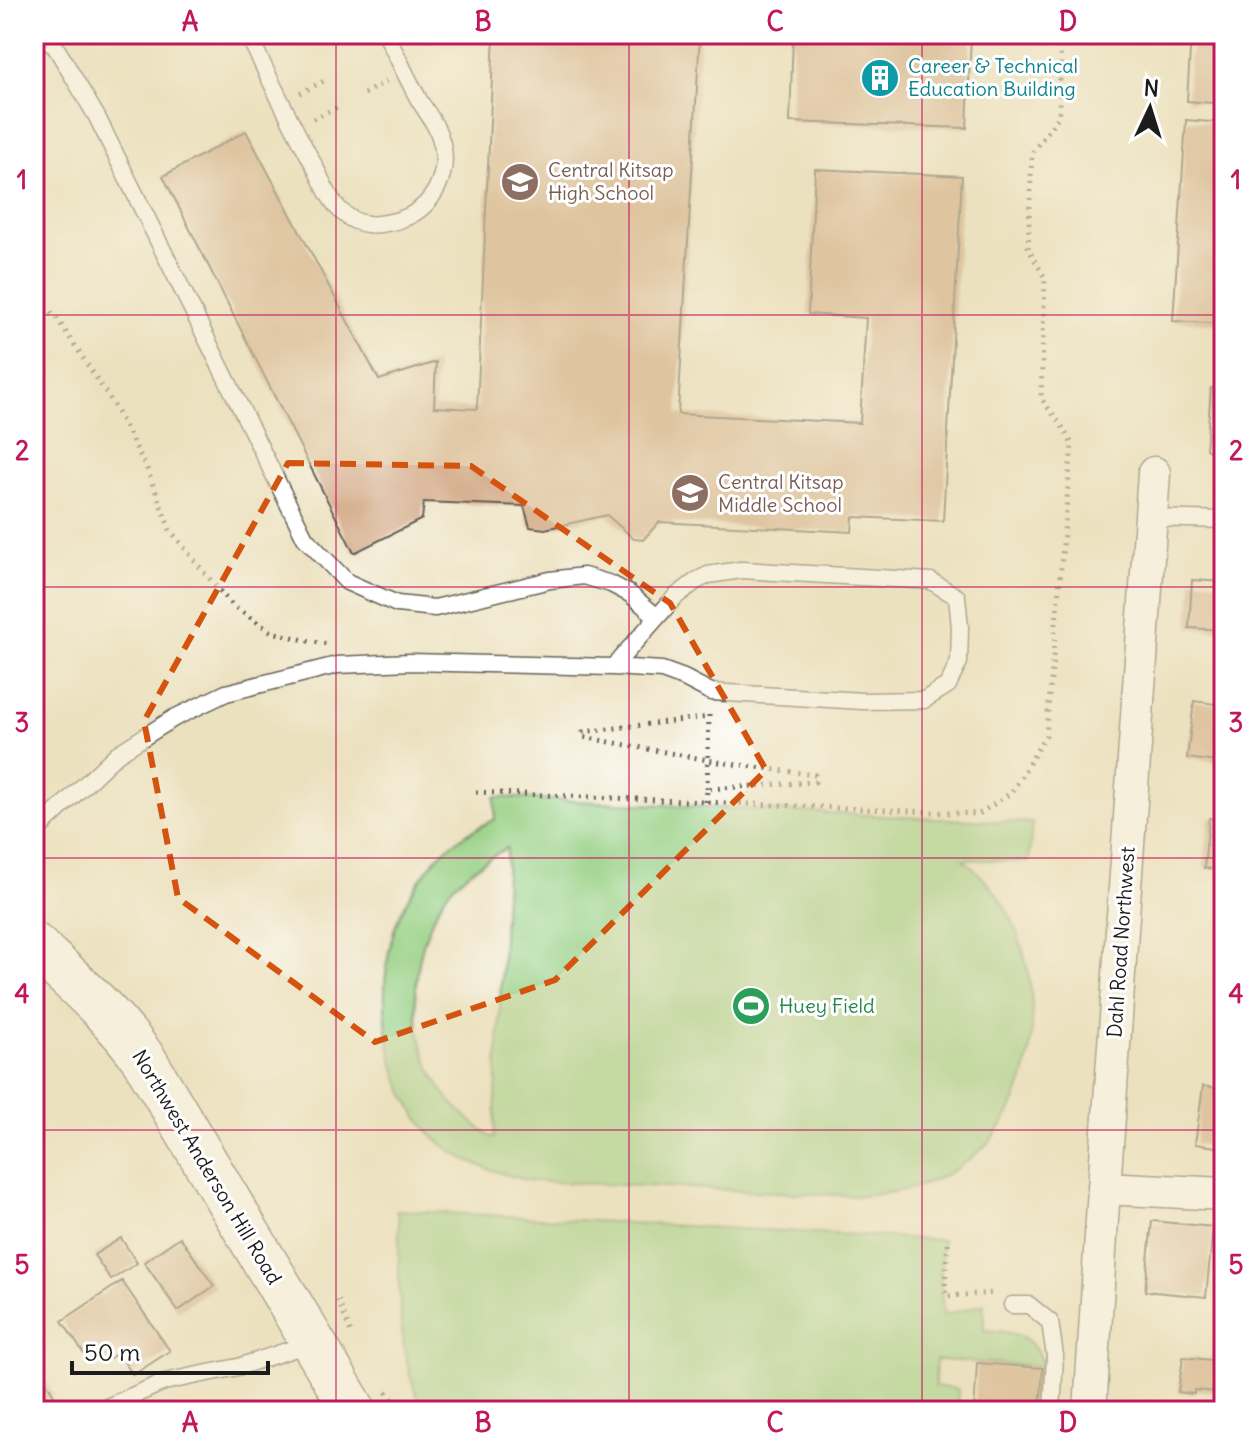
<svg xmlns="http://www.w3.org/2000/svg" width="1258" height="1445" viewBox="0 0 1258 1445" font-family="Delius,sans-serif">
	<rect width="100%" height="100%" fill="#fff"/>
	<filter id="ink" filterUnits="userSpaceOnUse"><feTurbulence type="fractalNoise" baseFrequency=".0125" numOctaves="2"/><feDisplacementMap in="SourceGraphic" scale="16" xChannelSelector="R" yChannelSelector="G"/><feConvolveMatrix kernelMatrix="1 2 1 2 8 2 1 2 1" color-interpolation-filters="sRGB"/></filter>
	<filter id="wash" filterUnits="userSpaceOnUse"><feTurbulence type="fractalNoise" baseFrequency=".006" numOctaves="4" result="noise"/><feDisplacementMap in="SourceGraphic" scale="32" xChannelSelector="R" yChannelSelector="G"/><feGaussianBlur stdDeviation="1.8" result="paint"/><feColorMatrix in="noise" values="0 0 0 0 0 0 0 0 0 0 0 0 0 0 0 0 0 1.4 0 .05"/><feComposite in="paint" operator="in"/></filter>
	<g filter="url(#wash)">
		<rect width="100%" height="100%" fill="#ece1bf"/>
		<path fill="#96cf82" stroke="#59764f" stroke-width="2" fill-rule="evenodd" d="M495,797L1032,823L1029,862L963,859C980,873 995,889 1006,909C1045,980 1043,1089 983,1148C947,1182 909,1192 861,1196L531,1181C496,1173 459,1162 433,1136C385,1087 376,997 393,934C400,909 418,881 435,860C451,841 473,830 495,819ZM507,848L494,1138H493C476,1126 461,1114 448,1098C404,1040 407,956 445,896C456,879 489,857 507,848Z
			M396,1210L943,1240C939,1265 940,1289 944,1315L984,1304V1330C1015,1333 1032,1332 1043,1366L936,1360L935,1386L958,1389L957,1411H425C395,1361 399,1277 399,1220Z"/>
		<g id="blocks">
			<path fill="#cfa17a" d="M494,34H700L678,414L860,423L866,318L808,314L815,169L962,176L943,521L853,517L852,532L659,522L643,540L634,539L607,515L545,529L530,527L524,506L424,502L422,519L354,553L163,176L246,131L379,380L436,362L434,407L477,409Z
				M793,34H971L967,128L790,122Z
				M1191,34H1224V104L1187,101Z
				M1186,120L1224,123V324L1173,321Z
				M1211,388L1224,389V461L1206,449Z
				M1192,580L1224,582V630L1189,628Z
				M1194,701L1223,705L1220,730H1224V763L1187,758Z
				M1209,818L1224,820V870L1204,868Z
				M1203,1086L1224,1089V1148L1195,1144Z
				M1152,1221L1213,1227L1206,1297L1145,1291Z
				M180,1237L214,1286L178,1311L144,1262Z
				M121,1238L137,1263L111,1280L94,1255Z
				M122,1281L170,1351L133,1375L118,1353L102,1363L94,1351L86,1357L62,1321Z
				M1213,1344L1224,1345V1383L1217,1382L1216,1392L1194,1390V1394L1178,1392L1183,1357L1211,1360Z
				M34,1362L54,1395L34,1407Z
				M977,1363L1043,1368L1040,1411H974Z"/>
		</g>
	</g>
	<g filter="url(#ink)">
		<use href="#blocks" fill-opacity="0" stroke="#656155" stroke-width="2"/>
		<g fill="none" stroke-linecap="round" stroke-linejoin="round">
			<g stroke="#656155" stroke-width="19">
				<path id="service" d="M35,34L55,46L97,117L305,538L347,582L397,604L435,608L550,580L584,576L611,584L630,594L657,617
					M248,34C269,78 290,122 314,165C322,181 329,200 342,212C359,228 378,226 399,220C434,209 452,172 440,137C436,124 426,111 419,100C407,78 397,56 386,34
					M1151,518L1224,520
					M34,833L117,754L174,718L226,693L337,665L411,662L613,667L662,670L684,678L711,692L863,701L924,700L948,685L959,662L960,627L957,597L931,581L741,570L708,575L696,581L675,597L613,667
					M1012,1305H1029L1050,1322L1055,1356L1052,1411
					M98,1411L164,1382L238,1367L311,1343"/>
			</g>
			<g stroke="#656155" stroke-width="35">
				<path id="minor" d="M1104,1188L1224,1194
					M1090,1411L1104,1188L1154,473"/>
			</g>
			<g stroke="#656155" stroke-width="47">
				<path id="secondary" d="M34,945C73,981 115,1017 145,1061L354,1411"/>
			</g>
			<path stroke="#656155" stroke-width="5" stroke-dasharray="2 6" stroke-linecap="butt" d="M300,93L324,81
				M364,94L388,80
				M313,119L338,107
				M34,295L56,317L110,399L146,466L170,530L203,571L233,606L272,632L312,642L330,644
				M707,789L709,715
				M476,792L979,814L1012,792L1046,735L1072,444L1063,428L1041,398L1045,278L1028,248L1032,153L1059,116L1061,34
				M706,802L707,789L815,782V775L719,762L583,737V732L709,717
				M948,1243L945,1288L946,1296L996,1293
				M338,1300L352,1336
				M386,1392L402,1411"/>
			<use href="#service" stroke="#fff" stroke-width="16"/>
			<use href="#minor" stroke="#fff" stroke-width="32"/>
			<use href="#secondary" stroke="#fff" stroke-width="44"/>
		</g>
	</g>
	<path d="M0 0H1258V1445H0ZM288,463L471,466L670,603L766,770L555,980L375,1042L178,898L144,721Z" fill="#ece1bf" fill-opacity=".55" fill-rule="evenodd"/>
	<path fill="none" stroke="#d4530e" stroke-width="6" stroke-dasharray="16 10" stroke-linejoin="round" d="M288,463L471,466L670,603L766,770L555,980L375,1042L178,898L144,721Z"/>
	<path fill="none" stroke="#c2185b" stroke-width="2" stroke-opacity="0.55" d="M336,34V1411M629,34V1411M922,34V1411M34,315H1224M34,587H1224M34,858H1224M34,1130H1224"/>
	<defs>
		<g id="building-disc" transform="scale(2)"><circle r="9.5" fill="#0f9aa8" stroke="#fff"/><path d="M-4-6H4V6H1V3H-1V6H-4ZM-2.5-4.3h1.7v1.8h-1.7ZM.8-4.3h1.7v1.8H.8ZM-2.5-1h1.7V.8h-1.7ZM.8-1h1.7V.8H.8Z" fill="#fff"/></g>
		<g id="school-disc" transform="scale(2)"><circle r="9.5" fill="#8d6e63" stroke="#fff"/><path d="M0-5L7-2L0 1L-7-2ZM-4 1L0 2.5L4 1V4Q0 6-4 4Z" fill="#fff"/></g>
		<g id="stadium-disc" transform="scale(2)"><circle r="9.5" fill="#2e9e5b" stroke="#fff"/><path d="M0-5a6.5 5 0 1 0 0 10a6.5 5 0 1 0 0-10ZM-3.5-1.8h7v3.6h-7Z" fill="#fff"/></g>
	</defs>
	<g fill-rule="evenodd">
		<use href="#building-disc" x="880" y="78"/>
		<use href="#school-disc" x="520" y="182"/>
		<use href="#school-disc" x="690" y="493"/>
		<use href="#stadium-disc" x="751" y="1006"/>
	</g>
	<g text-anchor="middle" stroke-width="6" stroke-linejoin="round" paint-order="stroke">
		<g font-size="20" fill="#0d838f" stroke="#fff" text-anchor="start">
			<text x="908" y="73">Career &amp; Technical<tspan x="908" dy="23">Education Building</tspan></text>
		</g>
		<g font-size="20" fill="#785e54" stroke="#fff" text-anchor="start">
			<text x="548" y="177">Central Kitsap<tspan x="548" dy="23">High School</tspan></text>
			<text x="718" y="489">Central Kitsap<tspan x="718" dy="23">Middle School</tspan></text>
		</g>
		<g font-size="20" fill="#1c1c1c" stroke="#fff">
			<text transform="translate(1121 942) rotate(-86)" y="7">Dahl Road Northwest</text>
			<text transform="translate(207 1167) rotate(59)" y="7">Northwest Anderson Hill Road</text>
		</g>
		<g font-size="20" fill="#27864d" stroke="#fff" text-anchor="start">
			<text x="779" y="1013">Huey Field</text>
		</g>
	</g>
	<rect width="1258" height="1445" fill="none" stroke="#fff" stroke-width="88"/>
	<g transform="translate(1150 108) rotate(4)" stroke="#ffffff" stroke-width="6" paint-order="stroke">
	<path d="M0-6L14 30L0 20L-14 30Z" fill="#1c1c1c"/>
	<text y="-12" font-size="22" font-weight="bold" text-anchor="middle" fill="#1c1c1c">N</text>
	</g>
	<path d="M72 1361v12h196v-12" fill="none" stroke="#1c1c1c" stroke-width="4"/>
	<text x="84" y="1361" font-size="24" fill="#1c1c1c" stroke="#ffffff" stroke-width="6" paint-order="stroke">50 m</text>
	<rect x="44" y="44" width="1170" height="1357" fill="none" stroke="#c2185b" stroke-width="3"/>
	<g font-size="26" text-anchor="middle" font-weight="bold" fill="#c2185b">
		<text x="190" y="31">A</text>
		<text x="483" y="31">B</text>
		<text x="775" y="31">C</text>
		<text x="1068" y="31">D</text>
		<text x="22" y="189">1</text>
		<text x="1236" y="189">1</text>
		<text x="22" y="460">2</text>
		<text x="1236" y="460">2</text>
		<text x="22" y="732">3</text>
		<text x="1236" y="732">3</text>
		<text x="22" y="1003">4</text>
		<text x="1236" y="1003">4</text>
		<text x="22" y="1274">5</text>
		<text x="1236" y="1274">5</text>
		<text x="190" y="1432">A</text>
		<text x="483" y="1432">B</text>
		<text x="775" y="1432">C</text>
		<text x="1068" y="1432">D</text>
	</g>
</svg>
